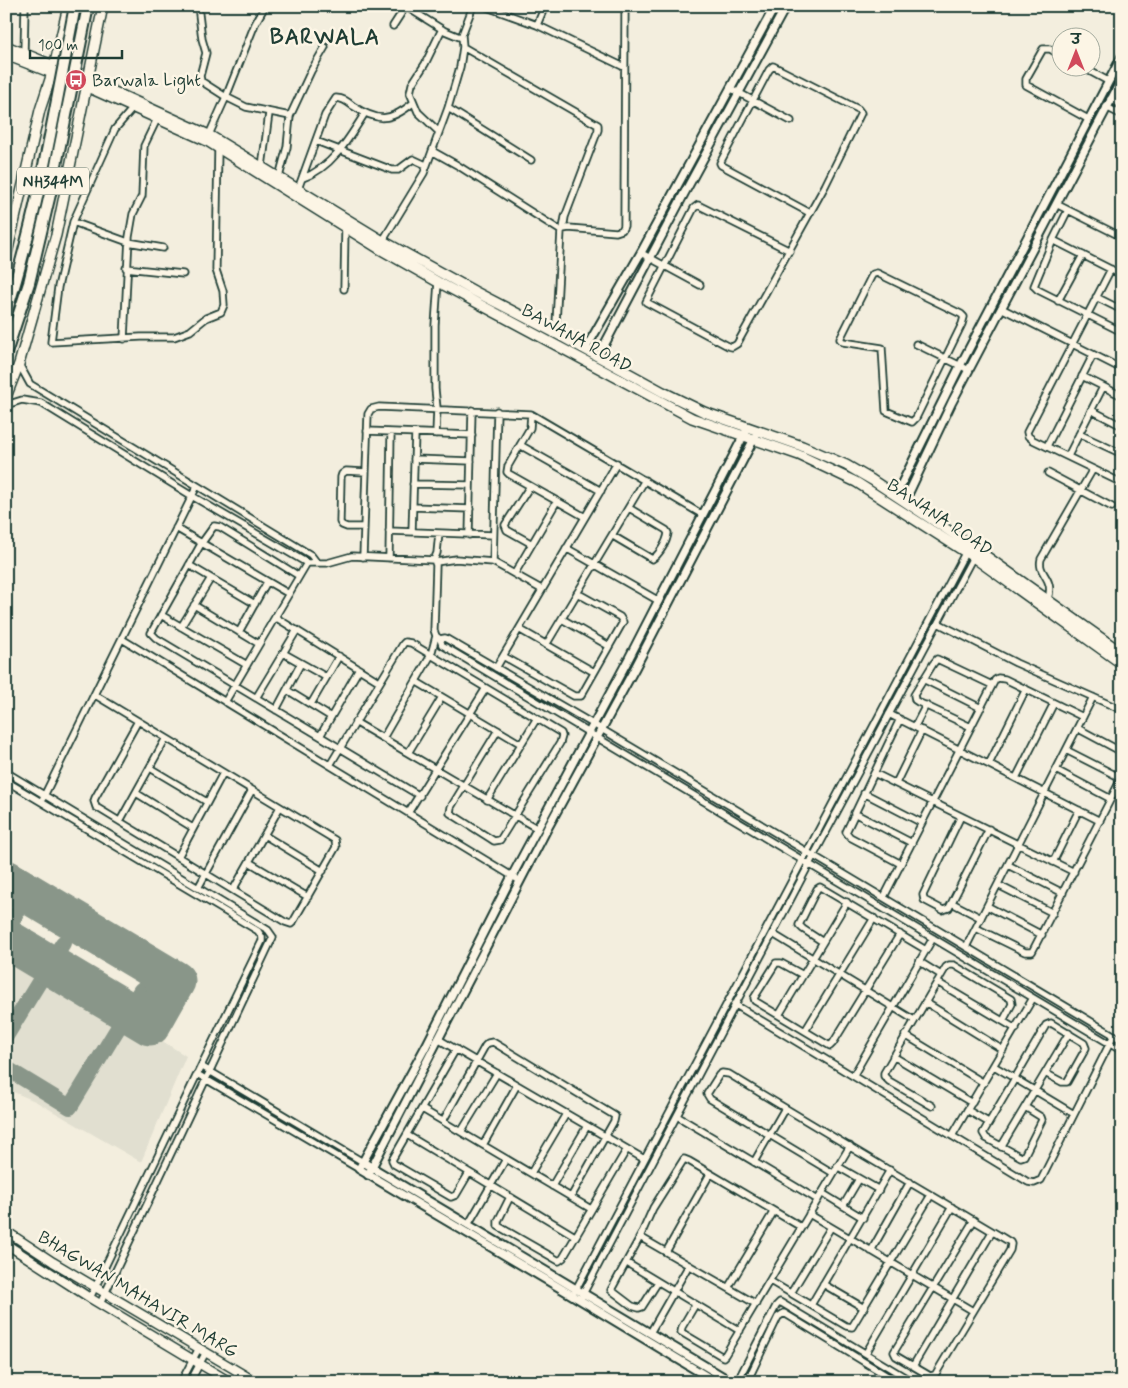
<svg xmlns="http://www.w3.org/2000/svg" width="1128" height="1388" viewBox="0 0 1128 1388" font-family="Mynerve,'Playpen Sans Deva',sans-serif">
	<rect width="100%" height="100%" fill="#f3eede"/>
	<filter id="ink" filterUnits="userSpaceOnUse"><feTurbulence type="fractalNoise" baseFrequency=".02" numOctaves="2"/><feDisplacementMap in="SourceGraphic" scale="10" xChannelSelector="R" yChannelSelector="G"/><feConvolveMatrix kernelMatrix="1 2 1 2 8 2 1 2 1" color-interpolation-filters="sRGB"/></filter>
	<g filter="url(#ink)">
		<path fill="#e1dfd0" d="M6,939L11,941L10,947L11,952L22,959L27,960L34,955L61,971L59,977L62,982L98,1004H107L110,1001L140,1019V1025L142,1028L186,1056L141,1162L35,1101L6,1089Z"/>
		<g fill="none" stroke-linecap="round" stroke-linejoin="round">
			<path stroke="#899689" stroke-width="16" d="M6,930L16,914
				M6,1036L63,943
				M6,1068L70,1107L141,990"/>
			<path stroke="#899689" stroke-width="41" d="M6,880L175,981L150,1025L6,939"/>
			<g stroke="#1f3d34" stroke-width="9">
				<path id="minor" d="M198,6L202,39L206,53L200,76L201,81L226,97L246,107L290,116
					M484,6L537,25L624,67
					M868,6H870
					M537,25L545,6
					M393,26L404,9L408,8L445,31L462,38
					M463,47L598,125V130L565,217L563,229
					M24,53L25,6
					M1060,55L1050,49H1043L1026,79V85L1088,119
					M1084,68L1108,81
					M730,88L791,121
					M1110,99L1122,105
					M1106,107L1122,115
					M133,108L115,129L73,222L58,287L51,342L141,337H174L190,331L206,318L221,312L224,305L223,291L216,270L218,148
					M448,108L531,160
					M439,132L418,112L410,93L412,84L425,64L442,29
					M208,137L226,97L255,24L265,6
					M316,141L392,170H398L413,159L426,165
					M432,151L457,165L561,231
					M262,167L269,113
					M279,177L287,147L290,116L311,71L325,47
					M303,178C332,168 350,137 365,113
					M298,189L325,115L336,98C343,98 348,102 353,106C378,122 390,122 413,103
					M1056,204L1122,237
					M1068,210L1053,240L1034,286L1038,290L1122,332
					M73,222L128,242L163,248
					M1053,240L1122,275
					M382,242L424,173L448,108L460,67L463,47L462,35L473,6
					M790,251L698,205L694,208L646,302L728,346L732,347L737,344L825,186L861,113L858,109L773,66L769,70L720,163L721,165L810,213
					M641,253L700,285
					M126,268L183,274
					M1111,269L1027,432L1028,436L1033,440L1122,483
					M877,273L961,314L964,317L962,324L916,418L912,422L886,411L882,348L843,342L840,339L871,277L873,274Z
					M344,289L345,228
					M1096,297L1122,310
					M1058,301L1083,255
					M1001,308L1122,369
					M554,335L556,324L561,231L563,229L569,228L616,232L622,230L624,226L625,6
					M124,339L129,237L133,214L142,196L144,146L157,119
					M916,344L969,370
					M1082,376L1122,396
					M6,405L22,400L41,403L192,496L307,563H317L311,555L30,384L19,364
					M1091,410L1122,426
					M531,414L530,428L508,466L507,472L509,474L585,517
					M367,431L472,435
					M436,434L437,408L435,389V325L438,282
					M1079,434L1122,454
					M520,445L601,491
					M1047,446L1093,355
					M1068,456L1103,387
					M414,459L471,461
					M1048,473L1112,507
					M413,484L470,485
					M530,486L505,525L507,530L532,544
					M413,507L470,509
					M364,527H347L342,525L340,522L341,477L342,474L346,471L366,472
					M176,528L289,594
					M389,531L493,535
					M412,532L415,433
					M469,535L472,410
					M613,536L652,559C659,555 667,542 668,533L666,530L629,508
					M566,548L659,601
					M363,557L368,414L371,409L379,407L531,414L703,515
					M389,558L391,432
					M434,560L437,553L439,533
					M436,562L456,559L493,562L541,589
					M493,562L497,411
					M317,563H327L352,556L434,560L436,565L434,630L436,636L440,639
					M189,565L255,604
					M515,573L557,501
					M299,576L220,527L214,526L201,544L151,633L156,638L420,796
					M1048,599C1055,577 1037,575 1041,559L1093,469
					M194,605L259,644
					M161,615L247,665
					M275,617L380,682
					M562,619L609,646
					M938,623L1016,663L1122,710
					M181,627L211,578
					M519,629L594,672
					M239,632L267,582
					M122,639L520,881
					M546,645L645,480
					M283,653L326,677
					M503,656L574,696H581L623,622L620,617L577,593
					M496,668L617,463
					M923,679L981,708
					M417,682L521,744
					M287,690L331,717
					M95,695L335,840L336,847L293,922L291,924L285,922L96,807L94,801L95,798L138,721
					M256,698L297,630
					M225,702L307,563
					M311,704L339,656
					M276,710L301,663
					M889,714L1100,821
					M900,719L846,832L850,837L901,864
					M355,722L538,829
					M915,726L926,705
					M971,727L918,702L915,700L914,695L933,664L937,659L992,685
					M1077,728L1122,752
					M320,736L359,669
					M383,738L431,655L436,636
					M1066,750L1121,778
					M408,753L442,697
					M989,764L1026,689
					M330,765L403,644L405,642L411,643L561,733L562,736L560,743L500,840L494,841L491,839L450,813L451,807L498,730
					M150,768L207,802
					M1056,770L1111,799
					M6,772L268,930L273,937L100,1304
					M874,773L1074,872
					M1016,778L1054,703
					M6,781L258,931L262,937V941L201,1066L90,1298
					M896,783L922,730
					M136,793L193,828
					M864,793L922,823
					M43,798L197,486
					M487,800L537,718
					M408,813L486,688
					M854,813L912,843
					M961,816L923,895L924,900L943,910L949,908L989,829
					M120,821L166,738
					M264,835L323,871
					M178,857L223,773
					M249,862L308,897
					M1053,862L1079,810
					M1008,865L1063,893
					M998,885L1053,913
					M198,888L252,790
					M233,890L280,807
					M884,897L995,680L998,678L1005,679L1083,717
					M952,903L981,918
					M987,906L1042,935
					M976,928L1025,952H1032L1122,777
					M773,934L914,1020
					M823,942L803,929L799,925L817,889L820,887L926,950
					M966,947L1093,697
					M920,962L941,975
					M803,975L781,963H776L754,998L755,1001L830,1046L833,1043L900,934
					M937,982L1016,1029
					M925,1002L1003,1050
					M734,1004L1028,1182L1034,1183L1041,1180L1114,1035
					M779,1015L847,902
					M805,1031L874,918
					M905,1035L984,1083
					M438,1039L644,1159
					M1122,1040L593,724L445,638L440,639L442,645L1122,1051
					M456,1049L392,1160L394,1164L451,1197L456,1195L469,1173
					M893,1056L972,1103
					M201,1066L363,1162
					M994,1066L1074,1114
					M197,1074L359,1169
					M853,1076L933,938
					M932,1106L889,1081L884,1076V1073L946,967L949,965H954L1011,999L1012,1004L1003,1021
					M1025,1107L1041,1117L1042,1120L1024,1156L1021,1157L986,1138L983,1133L1046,1025L1051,1023L1084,1043L1086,1048L1067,1082H1062L1045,1073
					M422,1109L591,1209
					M967,1110L988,1122
					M677,1116L818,1200
					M443,1121L485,1046L488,1043L493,1042L615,1116L614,1121L571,1197
					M461,1132L497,1073
					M407,1135L575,1236
					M952,1136L1033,998
					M483,1145L517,1085
					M1001,1147L1069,1033
					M754,1162L785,1108
					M837,1166L879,1190
					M531,1173L566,1114
					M833,1173L710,1099L707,1094L719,1075L722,1073L729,1074C822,1131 916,1186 1010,1242L1011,1244L1010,1250L935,1375L930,1376L896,1356L894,1352L974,1220
					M552,1186L587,1126
					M822,1193L863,1218
					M510,1197L498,1221V1226L559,1261L563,1258L627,1149
					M843,1206L859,1179
					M809,1214L973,1311
					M468,1225L506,1159
					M640,1237L756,1304
					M871,1251L910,1182
					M666,1252L710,1174
					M627,1263L740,1331
					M770,1281L846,1326L852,1327L931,1195
					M658,1282L642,1307L639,1308L632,1306L611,1290L640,1237L653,1208L684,1159L689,1161L801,1227
					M823,1284L864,1308
					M728,1288L774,1211
					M575,1291L965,553
					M791,1293L831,1227
					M582,1296L814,855L973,557
					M695,1305L682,1327L681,1332L723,1357L725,1355L850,1146
					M811,1305L890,1170
					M650,1333L689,1265
					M866,1353L952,1207
					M913,1366L992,1232
					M181,1382L199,1348
					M190,1382L206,1352
					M737,1382L776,1306L780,1302L913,1382
					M747,1382L778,1317L784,1313L897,1382"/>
			</g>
			<g stroke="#1f3d34" stroke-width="11">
				<path id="tertiary" d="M585,350L643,249L775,6
					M598,357L685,192L786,6
					M896,495L960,366L1122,56
					M905,501L952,402L1122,79
					M363,1162L732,1382
					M368,1175L547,829L635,668L758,431
					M716,1382L572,1295L359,1169L426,1046L512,876L629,658L748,427"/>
			</g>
			<g stroke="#1f3d34" stroke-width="11">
				<path id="secondary" d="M6,1231L53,1262L256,1382
					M6,1244L90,1298L230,1382"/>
			</g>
			<g stroke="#1f3d34" stroke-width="12">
				<path id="primary" d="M6,46L86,79L209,135L383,241L474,291L555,333L663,392L704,412L802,446L846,465L872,480L969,544L1122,653
					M6,55L85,86L207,141L378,248L438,282L692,418L799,455L856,482L973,557L1122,664
					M6,258L40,110L54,67L68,6
					M6,397L19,364L56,235L103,6"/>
			</g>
			<use href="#minor" stroke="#fcf5e5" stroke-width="5.5"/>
			<use href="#tertiary" stroke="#fcf5e5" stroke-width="7"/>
			<use href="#secondary" stroke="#fcf5e5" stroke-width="8"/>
			<use href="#primary" stroke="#fcf5e5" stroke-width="9"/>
			<g stroke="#1f3d34" stroke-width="14" stroke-linecap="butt">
				<path id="trunk-bridge" d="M6,313C38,213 55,109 75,6
					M6,353L29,283L51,190L88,6"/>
			</g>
			<use href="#trunk-bridge" stroke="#fcf5e5" stroke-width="10"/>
		</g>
	</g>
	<defs>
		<g id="bus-disc" transform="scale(1.125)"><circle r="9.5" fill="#d1495b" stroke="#fcf5e5"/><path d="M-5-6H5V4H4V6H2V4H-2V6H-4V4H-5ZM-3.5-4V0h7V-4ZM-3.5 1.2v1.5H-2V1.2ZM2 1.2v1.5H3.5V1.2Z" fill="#fff"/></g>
	</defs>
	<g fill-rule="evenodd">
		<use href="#bus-disc" x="76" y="80"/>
	</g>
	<g text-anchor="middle" stroke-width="5" stroke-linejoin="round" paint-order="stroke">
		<rect fill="#fcf5e5" stroke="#617469" stroke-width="1" x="17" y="167.5" width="72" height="27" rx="4"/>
		<g font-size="16" font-weight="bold" fill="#1f3d34">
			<text x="53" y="187">NH344M</text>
		</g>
		<g font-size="18" fill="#1f3d34" stroke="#fcf5e5" text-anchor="start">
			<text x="92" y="86">Barwala Light</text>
		</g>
		<g font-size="18" fill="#1f3d34" stroke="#fcf5e5">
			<text transform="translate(577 338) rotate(29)" y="6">BAWANA ROAD</text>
			<text transform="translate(940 517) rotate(34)" y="6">BAWANA ROAD</text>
			<text transform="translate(138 1294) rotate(31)" y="6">BHAGWAN MAHAVIR MARG</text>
		</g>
		<g font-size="22" font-weight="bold" letter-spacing="1" fill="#1f3d34" stroke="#fcf5e5">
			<text x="325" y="44">BARWALA</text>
		</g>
	</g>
	<rect width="1128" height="1388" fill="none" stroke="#fcf5e5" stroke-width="25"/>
	<rect x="12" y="12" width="1103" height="1363" fill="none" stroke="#1f3d34" stroke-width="2" filter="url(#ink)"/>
	<g transform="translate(1076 52)"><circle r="24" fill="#fcf5e5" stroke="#a4ab9e"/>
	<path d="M0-4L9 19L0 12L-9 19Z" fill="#d1495b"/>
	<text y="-8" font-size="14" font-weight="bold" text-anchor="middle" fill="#1f3d34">उ</text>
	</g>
	<path d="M30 50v8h92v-8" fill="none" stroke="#1f3d34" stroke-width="2.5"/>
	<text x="38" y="50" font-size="15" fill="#1f3d34" stroke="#fcf5e5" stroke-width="4" paint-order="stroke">100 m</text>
</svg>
